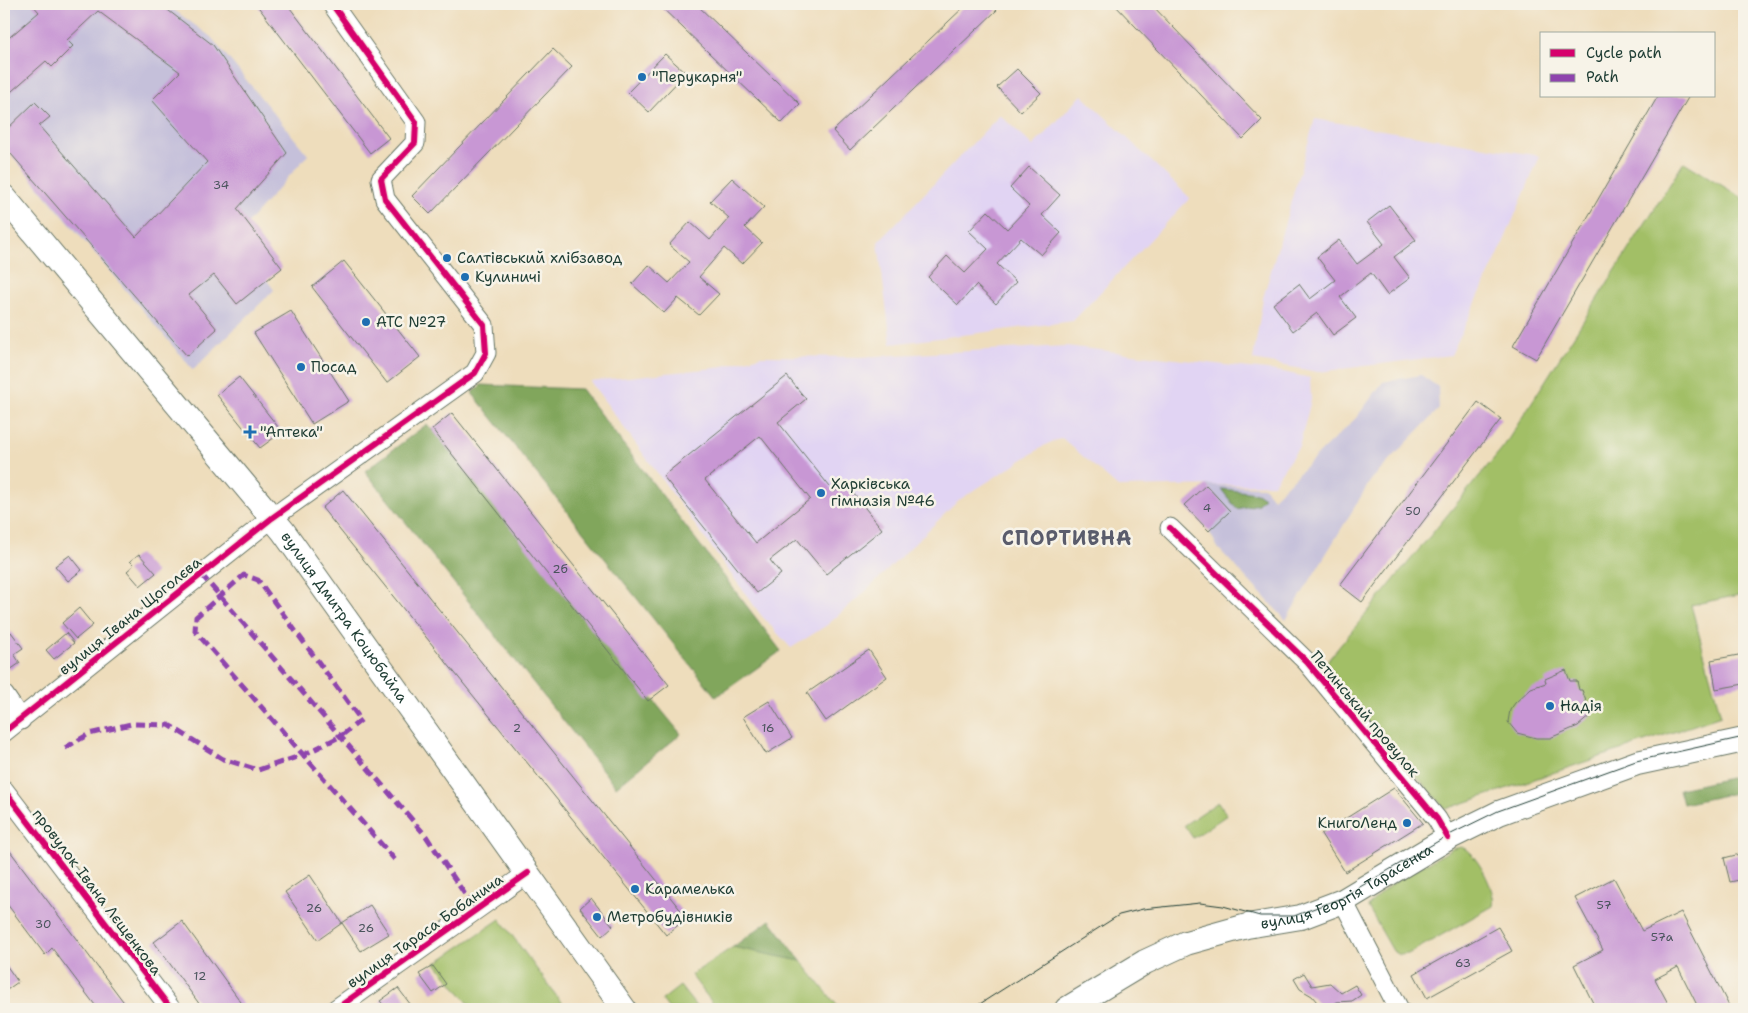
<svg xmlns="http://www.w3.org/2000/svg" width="1748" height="1013" viewBox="0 0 1748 1013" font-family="'Shantell Sans',sans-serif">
	<rect width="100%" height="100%" fill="#f7f3e8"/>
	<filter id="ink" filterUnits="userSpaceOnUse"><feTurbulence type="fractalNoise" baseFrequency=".02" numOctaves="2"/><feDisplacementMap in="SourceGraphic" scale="10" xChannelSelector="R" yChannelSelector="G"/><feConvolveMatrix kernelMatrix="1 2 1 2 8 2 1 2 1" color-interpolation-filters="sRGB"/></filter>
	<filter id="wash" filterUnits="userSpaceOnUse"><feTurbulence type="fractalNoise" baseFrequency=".0096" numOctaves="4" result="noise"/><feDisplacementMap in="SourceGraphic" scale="20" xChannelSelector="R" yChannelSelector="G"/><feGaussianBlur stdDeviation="1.12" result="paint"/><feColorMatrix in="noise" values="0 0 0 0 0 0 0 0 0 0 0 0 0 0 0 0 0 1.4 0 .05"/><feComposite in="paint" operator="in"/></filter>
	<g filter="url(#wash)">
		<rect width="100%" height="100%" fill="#eeddbc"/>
		<path fill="#e1d4f3" d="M1082,95L1190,198L1073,321L891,344L878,242L1000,115L1033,146Z
			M1315,119L1540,156L1498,255L1451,355L1318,372L1253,360L1263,298Z
			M1066,346L1283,372L1310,378L1311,400L1299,447L1273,484L1118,487L1062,438L1047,444L959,500L868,589L827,625L791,648L761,615L590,381L716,368L761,356L859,357Z"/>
		<path fill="#c5c0da" d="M4,4H166L211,37L308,155L236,236L274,290L193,370L4,146Z
			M1421,375L1438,387L1439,409L1371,480L1286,620L1218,548L1209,531L1230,511L1206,485L1264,487L1273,498L1356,418L1383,382Z"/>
		<path fill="#a2bf66" stroke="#607e4d" d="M1684,162L1744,199V414L1740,421L1744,440V594L1691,605L1721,716L1446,809L1320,670L1504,446Z
			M1218,802L1227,815L1193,838L1184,825Z
			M1461,847C1476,851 1497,892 1493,906L1408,954L1400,955L1393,951L1368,907C1384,883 1428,864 1452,849Z
			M500,919L566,1009H473L436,963Z
			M733,947L801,961L840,1009H717L691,975Z
			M680,986L698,1009H669L662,1000Z"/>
		<path fill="#81a65b" stroke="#507248" d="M481,385L581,389L781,651L716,697L472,393Z
			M427,424L681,734L616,787L365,471Z
			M1221,489L1257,493L1264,498L1258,504L1237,509Z
			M1744,775V791L1683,804L1679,789Z
			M770,920L801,961L733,947Z"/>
		<g id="blocks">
			<path fill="#c897d4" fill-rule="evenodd" d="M32,4H160L213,45L287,153L237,209L282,268L237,304L214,275L189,295L217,329L187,356L4,146V132L35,102L50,117L39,126L136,237L207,162L152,100L180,72L98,11L67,40L73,46L52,67L46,61L4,98V42L39,12Z
				M256,4H287L389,138L370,153Z
				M658,4H696L800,104L782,123Z
				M967,4H991L997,10L850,150L833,131Z
				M1114,4H1151L1262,120L1243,139Z
				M553,49L572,67L430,214L412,196Z
				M665,54L686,73L649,112L628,92Z
				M1017,69L1041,93L1021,112L997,87Z
				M1658,96H1689L1536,359L1513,346Z
				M1029,167L1060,195L1042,215L1061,233L1041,255L1021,238L997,264L1016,282L996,304L976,285L958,305L928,277L947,256L965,273L988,249L969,231L988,211L1007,229L1029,206L1010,188Z
				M732,178L764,207L745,227L762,243L742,264L724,248L699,277L719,294L699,315L678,298L664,313L632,284L649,265L669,283L689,262L669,245L690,222L710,240L729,218L710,201Z
				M1389,205L1416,240L1394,257L1410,278L1387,295L1371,273L1340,297L1356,318L1333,335L1317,313L1293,331L1273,304L1299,284L1310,299L1335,280L1317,257L1339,240L1357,264L1384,244L1367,222Z
				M344,261L420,357L387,383L312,287Z
				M291,311L349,401L312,424L254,333Z
				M787,376L806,399L778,422L834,492L845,483L882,529L826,574L797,539L770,560L781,574L757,593L663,476ZM760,436L810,499L756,543L705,480Z
				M239,377L282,432L260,448L217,395Z
				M1478,402L1501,419L1362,602L1340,585Z
				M452,413L669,685L648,701L432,429Z
				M1206,485L1230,511L1209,531L1184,505Z
				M343,490L687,918L666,935L322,508Z
				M139,554L156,573L140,586L127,571L134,565L130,561Z
				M70,555L82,570L68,581L55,566Z
				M79,608L93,625L76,639L62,623Z
				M11,632L23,648L14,654L20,663L10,670L4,661V637Z
				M66,633L74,643L54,659L46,650Z
				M869,650L887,677L826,721L807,693Z
				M1744,654V684L1716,689L1711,660Z
				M1566,670L1570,681H1577L1579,690H1582L1591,715L1578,726L1550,738H1536L1517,733L1508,722L1510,710L1515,703L1531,688L1546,683L1545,679Z
				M769,701L792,738L766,754L743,717Z
				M1394,788L1423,823L1345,872L1321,834Z
				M4,843L129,1009H98L52,948L45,955L4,900Z
				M1744,853V879L1730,882L1724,858Z
				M310,875L342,923L318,940L285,892Z
				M1614,878L1642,931L1681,912L1729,1006L1722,1009H1699L1678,967L1655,979L1671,1009H1596L1574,965L1603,950L1575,898Z
				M591,898L613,926L602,936L580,908Z
				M370,905L389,934L361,951L342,923Z
				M182,921L246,1009H203L154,942Z
				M1498,927L1512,951L1427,998L1414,974Z
				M4,962L18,982L4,992Z
				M433,966L446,984L433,993L419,974Z
				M1304,973L1312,986L1330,983L1341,993L1355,985L1361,995L1352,1001L1337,1002L1328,1008L1321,1007L1312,996L1300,989L1294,979Z
				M398,988L414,1009H387L380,1001Z"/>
		</g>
	</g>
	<g filter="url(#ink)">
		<use href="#blocks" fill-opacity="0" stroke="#677564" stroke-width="1"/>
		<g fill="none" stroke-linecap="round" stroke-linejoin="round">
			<g stroke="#677564" stroke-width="21">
				<path id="minor" d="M1170,528L1307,662L1437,819L1448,838
					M4,695L21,720
					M4,732L272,518L475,373L486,353L484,325L385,199L381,179L415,143L416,122L332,4
					M4,790L171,1009
					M1343,901L1399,1009
					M336,1009L528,873"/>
			</g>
			<g stroke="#677564" stroke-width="26">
				<g id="major">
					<path id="s1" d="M4,197L283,531L624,1009"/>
					<path id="s2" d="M1067,1009L1145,962L1186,943L1247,926L1301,917L1343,901L1448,838L1499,813L1637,763L1744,740"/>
				</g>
			</g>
			<use href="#minor" stroke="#fff" stroke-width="19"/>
			<use href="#major" stroke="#fff" stroke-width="24"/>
			<path stroke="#1f3d34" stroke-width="1" d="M972,1009L1119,915L1143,909L1200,903L1223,906L1260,916H1294L1341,898L1447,836L1498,811L1636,761L1744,737"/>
			<path stroke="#8e44ad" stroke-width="5" stroke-dasharray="10 5" stroke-linecap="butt" d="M201,574L426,836L476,911
				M65,748L89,734L131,724L169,725L223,759L258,770L303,755L341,736L361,720L258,580L244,575L196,617L195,631L396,861"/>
			<g stroke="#f7f3e8" stroke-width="9">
				<path id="cycleway" d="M1170,528L1307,662L1437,819L1448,838
					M4,732L272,518L475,373L486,353L484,325L385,199L381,179L415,143L416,122L332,4
					M4,790L171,1009
					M336,1009L528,873"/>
			</g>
			<use href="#cycleway" stroke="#d6006c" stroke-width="6"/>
		</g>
	</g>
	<g fill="#1f6fb2" stroke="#f7f3e8" stroke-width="2">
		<circle cx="642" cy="77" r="5"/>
		<circle cx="447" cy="258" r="5"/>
		<circle cx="465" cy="277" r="5"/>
		<circle cx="366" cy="322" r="5"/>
		<circle cx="301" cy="367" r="5"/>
		<path d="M247.5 424.5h5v5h5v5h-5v5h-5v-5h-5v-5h5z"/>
		<circle cx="821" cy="493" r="5"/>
		<circle cx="1550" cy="706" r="5"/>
		<circle cx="1407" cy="823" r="5"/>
		<circle cx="635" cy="889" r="5"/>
		<circle cx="597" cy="917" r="5"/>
	</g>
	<g text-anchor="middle" stroke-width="5" stroke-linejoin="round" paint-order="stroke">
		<g font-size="12" fill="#49545c">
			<text x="221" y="189">34</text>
			<text x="1207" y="512">4</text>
			<text x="1413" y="515">50</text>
			<text x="560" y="573">2б</text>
			<text x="517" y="732">2</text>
			<text x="768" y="732">16</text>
			<text x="1604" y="909">57</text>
			<text x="314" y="912">26</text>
			<text x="43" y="928">30</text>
			<text x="366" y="932">26</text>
			<text x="1662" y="941">57а</text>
			<text x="1463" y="967">63</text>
			<text x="200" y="980">12</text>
		</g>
		<g font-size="15" fill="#1f3d34" stroke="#f7f3e8" text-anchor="start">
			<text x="652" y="82">"Перукарня"</text>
			<text x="457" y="263">Салтівський хлібзавод</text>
			<text x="475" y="282">Кулиничі</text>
			<text x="376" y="327">АТС №27</text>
			<text x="311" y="372">Посад</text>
			<text x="260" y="437">"Аптека"</text>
			<text x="831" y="489">Харківська<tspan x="831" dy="17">гімназія №46</tspan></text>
			<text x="1560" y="711">Надія</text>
			<text x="1397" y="828" text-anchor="end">КнигоЛенд</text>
			<text x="645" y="894">Карамелька</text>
			<text x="607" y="922">Метробудівників</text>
		</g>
		<g font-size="15" fill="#1f3d34" stroke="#f7f3e8">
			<text transform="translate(130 616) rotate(-39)" y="5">вулиця Івана Щоголєва</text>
			<text dy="5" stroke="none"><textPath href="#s1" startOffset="541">вулиця Дмитра Коцюбайла</textPath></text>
			<text transform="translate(1365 714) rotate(50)" y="5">Петинський провулок</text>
			<text dy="5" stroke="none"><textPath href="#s2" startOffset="308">вулиця Георгія Тарасенка</textPath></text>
			<text transform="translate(97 892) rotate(53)" y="5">провулок Івана Лєщенкова</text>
			<text transform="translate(425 931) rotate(-35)" y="5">вулиця Тараса Бобанича</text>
		</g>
		<g font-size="20" font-weight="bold" letter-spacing="1" fill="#5a5c6c" stroke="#f7f3e8">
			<text x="1067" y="545">СПОРТИВНА</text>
		</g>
	</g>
	<rect width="1748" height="1013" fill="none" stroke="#f7f3e8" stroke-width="20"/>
	<rect x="1540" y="32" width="175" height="65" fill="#f7f3e8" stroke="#a1aaa0"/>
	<rect x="1550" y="49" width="25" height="8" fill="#d6006c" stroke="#a1aaa0"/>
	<text x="1586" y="58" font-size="15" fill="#1f3d34">Cycle path</text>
	<rect x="1550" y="74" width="25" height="8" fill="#8e44ad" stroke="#a1aaa0"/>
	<text x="1586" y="82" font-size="15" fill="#1f3d34">Path</text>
</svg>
